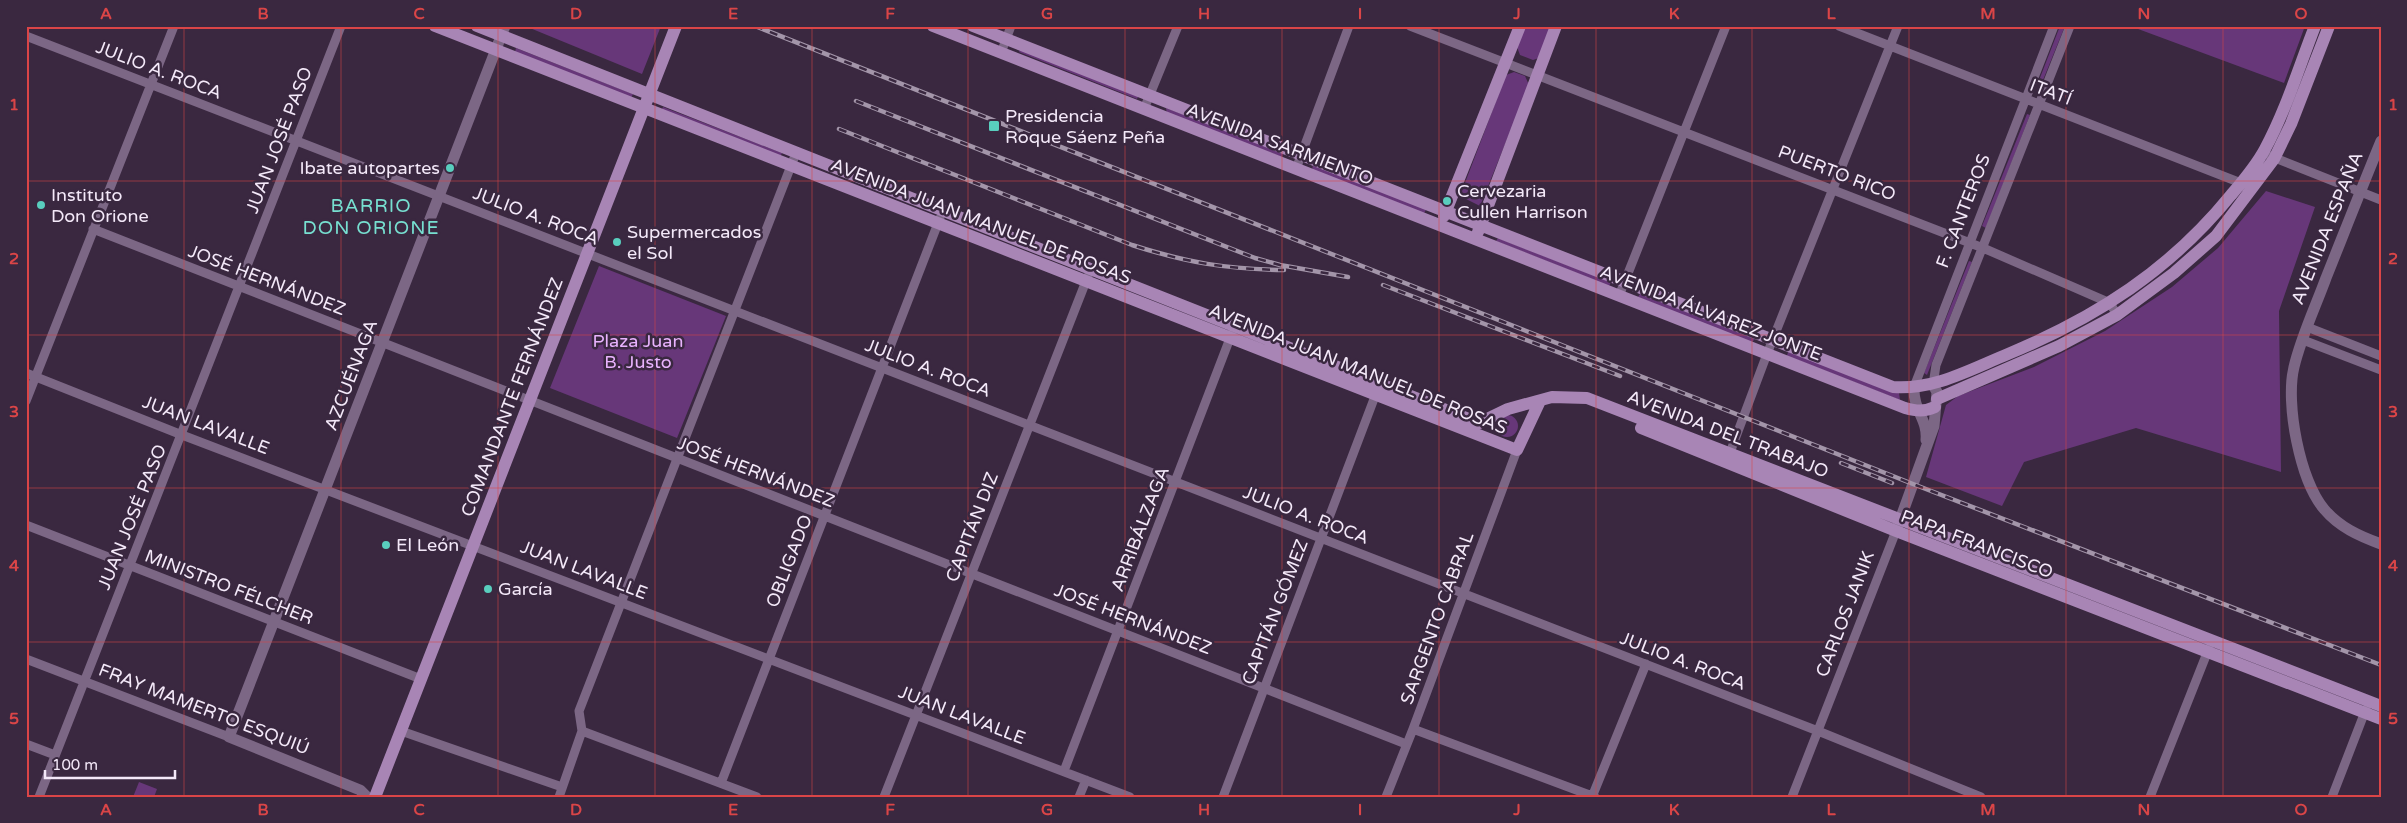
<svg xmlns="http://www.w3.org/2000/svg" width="2407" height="823" viewBox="0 0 2407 823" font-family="'Varela Round',sans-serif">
	<rect width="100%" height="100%" fill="#3a2840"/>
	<path fill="#673779" d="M525,26H661L642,74Z
		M1525,26H1551L1539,58L1533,60L1520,55L1517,47Z
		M2060,26H2065L2041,85L2038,83Z
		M2130,26H2305L2284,83Z
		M516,48L633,94L631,98L515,52Z
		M1021,48L1139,95L1137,99L1019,52Z
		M1514,72L1525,76L1529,85L1480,206L1460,196L1506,75Z
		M663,107L782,153L780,157L661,111Z
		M1166,108L1283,153L1282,157L1167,114Z
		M2027,114L2030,115L1986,228L1982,226Z
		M1313,164L1427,208L1423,215L1312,171Z
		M2266,191L2315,207L2279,311L2281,472L2136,428L2024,462L2002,506L1926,477L1946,405L1958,396L2034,367L2105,331L2172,287L2218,248Z
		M1498,238L1611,282L1609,286L1496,241Z
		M1969,261L1972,262L1927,375L1924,373Z
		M599,266L726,316L677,438L550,388Z
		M1640,294L1755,339L1751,343L1638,297Z
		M1788,352L1899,393L1900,400L1787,356Z
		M1496 426a11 11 0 1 1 22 0a11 11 0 1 1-22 0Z
		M139,782L157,789L154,797H133Z"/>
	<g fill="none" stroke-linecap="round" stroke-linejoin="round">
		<path stroke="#7c6785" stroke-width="9" d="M1410,26L1983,248L2110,303L2117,315
			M1839,26L2241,183L2245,187
			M26,36L1818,731L1981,797
			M1001,53L1011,26
			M1144,109L1178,26
			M2270,156L2381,200
			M1296,169L1349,26
			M93,229L1406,744
			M1619,296L1726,26
			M2307,327L2381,356
			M2303,340L2381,370
			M26,373L182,435L1130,797
			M1933,385L1936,365L2070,26
			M1914,387L2054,26
			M26,401L174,26
			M1728,458L1767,354L1898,26
			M26,525L421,679
			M26,659L229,737
			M1413,729L1595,797
			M401,731L562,787
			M582,731L757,797
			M26,744L55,755
			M1064,771L1232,333
			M721,783L940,218
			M39,797L341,26
			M559,797L582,731L579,711L796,153
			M884,797L1088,276
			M1079,797L1086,780
			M1223,797L1377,391
			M1386,797L1413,729L1517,450
			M1592,797L1646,664
			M1792,797L1896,531
			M2150,797L2209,648
			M2332,797L2366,709"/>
		<path stroke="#7c6785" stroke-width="11" d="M2381,141C2362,187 2344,233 2326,278C2315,308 2301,337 2294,367C2285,403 2300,481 2324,509C2339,527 2359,536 2381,544
			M1914,387C1913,411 1928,419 1926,440
			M1897,528L1934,426L1937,392L1933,385
			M367,797L360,790L229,737L505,26"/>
		<path stroke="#a885b5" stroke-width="12" d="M435,26L1517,450L1540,401
			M477,26L1479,423L1508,409L1552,397L1587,398L2381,706
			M933,26L1905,408C1916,411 1924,412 1935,407
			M973,26L1893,387C1935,390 1971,369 2008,354C2097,317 2170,270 2231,195C2243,181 2256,166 2265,149C2286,110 2299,67 2315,26
			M1444,216L1520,26
			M1478,232L1556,26
			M1937,399L2059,346L2117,315L2174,273L2216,236L2274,159L2291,124L2329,26
			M1641,428L1896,531L2381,719
			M375,797L676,26"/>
		<g stroke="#a395a9" stroke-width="4.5">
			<path id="rail" d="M755,26L1913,484L2381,665
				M856,101L1255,258L1280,265L1348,277
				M839,129L1132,245C1188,263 1226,269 1284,270
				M1383,285L1620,376
				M1841,463L1892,483"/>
		</g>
		<use href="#rail" stroke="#3a2840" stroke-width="2.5" stroke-dasharray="8" stroke-linecap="butt"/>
	</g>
	<path fill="none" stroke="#da4547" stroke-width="1" stroke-opacity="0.55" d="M184,26V797M341,26V797M498,26V797M655,26V797M812,26V797M968,26V797M1125,26V797M1282,26V797M1439,26V797M1596,26V797M1752,26V797M1909,26V797M2066,26V797M2223,26V797M26,181H2381M26,335H2381M26,488H2381M26,642H2381"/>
	<g fill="#59cebe" stroke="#3a2840" stroke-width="2">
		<rect x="988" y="120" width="12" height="12" rx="2.5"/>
		<circle cx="450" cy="168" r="5"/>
		<circle cx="1447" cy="201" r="5"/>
		<circle cx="41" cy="205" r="5"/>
		<circle cx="617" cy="242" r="5"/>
		<circle cx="386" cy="545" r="5"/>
		<circle cx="488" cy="589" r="5"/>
	</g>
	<g text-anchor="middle" stroke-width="5" stroke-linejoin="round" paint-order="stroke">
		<g font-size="18" fill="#f4e9f9" stroke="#3a2840">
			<text transform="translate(159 70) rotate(21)" y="6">JULIO A. ROCA</text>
			<text transform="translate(2051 92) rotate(21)" y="6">ITATÍ</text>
			<text transform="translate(279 140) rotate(-69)" y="6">JUAN JOSÉ PASO</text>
			<text transform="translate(1280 144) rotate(21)" y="6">AVENIDA SARMIENTO</text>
			<text transform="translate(1837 173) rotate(21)" y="6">PUERTO RICO</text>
			<text transform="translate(1963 211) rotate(-69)" y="6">F. CANTEROS</text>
			<text transform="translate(536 216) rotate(21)" y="6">JULIO A. ROCA</text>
			<text transform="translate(981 221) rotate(21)" y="6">AVENIDA JUAN MANUEL DE ROSAS</text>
			<text transform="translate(2327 228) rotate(-68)" y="6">AVENIDA ESPAÑA</text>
			<text transform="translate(267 280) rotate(21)" y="6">JOSÉ HERNÁNDEZ</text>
			<text transform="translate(1711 313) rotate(21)" y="6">AVENIDA ÁLVAREZ JONTE</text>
			<text transform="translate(928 368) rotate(21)" y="6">JULIO A. ROCA</text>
			<text transform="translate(1358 369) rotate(22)" y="6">AVENIDA JUAN MANUEL DE ROSAS</text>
			<text transform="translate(351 375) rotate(-69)" y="6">AZCUÉNAGA</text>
			<text transform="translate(512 397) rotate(-69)" y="6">COMANDANTE FERNÁNDEZ</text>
			<text transform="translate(206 425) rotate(21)" y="6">JUAN LAVALLE</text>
			<text transform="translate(1728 434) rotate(21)" y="6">AVENIDA DEL TRABAJO</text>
			<text transform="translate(756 472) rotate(21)" y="6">JOSÉ HERNÁNDEZ</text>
			<text transform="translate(1306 515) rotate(21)" y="6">JULIO A. ROCA</text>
			<text transform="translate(132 517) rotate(-68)" y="6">JUAN JOSÉ PASO</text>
			<text transform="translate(972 527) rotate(-69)" y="6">CAPITÁN DIZ</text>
			<text transform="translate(1140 529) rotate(-69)" y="6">ARRIBÁLZAGA</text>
			<text transform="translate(1977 544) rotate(21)" y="6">PAPA FRANCISCO</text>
			<text transform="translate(789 561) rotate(-69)" y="6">OBLIGADO</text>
			<text transform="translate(584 570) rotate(21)" y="6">JUAN LAVALLE</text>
			<text transform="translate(229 587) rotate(21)" y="6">MINISTRO FÉLCHER</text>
			<text transform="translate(1275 612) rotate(-69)" y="6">CAPITÁN GÓMEZ</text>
			<text transform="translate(1845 614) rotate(-69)" y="6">CARLOS JANIK</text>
			<text transform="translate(1437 618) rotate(-70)" y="6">SARGENTO CABRAL</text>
			<text transform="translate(1133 619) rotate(21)" y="6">JOSÉ HERNÁNDEZ</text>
			<text transform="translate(1683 661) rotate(21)" y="6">JULIO A. ROCA</text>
			<text transform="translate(204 709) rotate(21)" y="6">FRAY MAMERTO ESQUIÚ</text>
			<text transform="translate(962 715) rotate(21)" y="6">JUAN LAVALLE</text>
		</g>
		<g font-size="18" fill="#f4e9f9" stroke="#3a2840" text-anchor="start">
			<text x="1005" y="122">Presidencia<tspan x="1005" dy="21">Roque Sáenz Peña</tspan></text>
			<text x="440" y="174" text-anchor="end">Ibate autopartes</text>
			<text x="1457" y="197">Cervezaria<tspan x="1457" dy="21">Cullen Harrison</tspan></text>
			<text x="51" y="201">Instituto<tspan x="51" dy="21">Don Orione</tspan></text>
			<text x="627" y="238">Supermercados<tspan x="627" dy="21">el Sol</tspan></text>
			<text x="396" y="551">El León</text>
			<text x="498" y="595">García</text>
		</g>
		<g font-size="18" fill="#e9b3fe" stroke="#3a2840">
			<text x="638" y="347">Plaza Juan<tspan x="638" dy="21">B. Justo</tspan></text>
		</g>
		<g font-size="19" letter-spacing="1" fill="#77dfd0" stroke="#3a2840">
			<text x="371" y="212">BARRIO<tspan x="371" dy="22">DON ORIONE</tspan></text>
		</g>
	</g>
	<rect width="2407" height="823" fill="none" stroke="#3a2840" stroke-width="55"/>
	<path d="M45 770v8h130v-8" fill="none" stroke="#f4e9f9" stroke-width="2.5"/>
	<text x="52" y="770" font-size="15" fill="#f4e9f9" stroke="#3a2840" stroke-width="4" paint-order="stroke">100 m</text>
	<rect x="28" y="28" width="2352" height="768" fill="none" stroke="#da4547" stroke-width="2"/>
	<g font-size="16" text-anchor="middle" font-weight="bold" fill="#da4547">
		<text x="106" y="19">A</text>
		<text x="263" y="19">B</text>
		<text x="419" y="19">C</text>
		<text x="576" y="19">D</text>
		<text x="733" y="19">E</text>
		<text x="890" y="19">F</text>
		<text x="1047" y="19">G</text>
		<text x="1204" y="19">H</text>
		<text x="1360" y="19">I</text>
		<text x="1517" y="19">J</text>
		<text x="1674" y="19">K</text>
		<text x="1831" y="19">L</text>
		<text x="1988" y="19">M</text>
		<text x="2144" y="19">N</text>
		<text x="2301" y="19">O</text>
		<text x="14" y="110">1</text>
		<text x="2393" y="110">1</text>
		<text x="14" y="264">2</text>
		<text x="2393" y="264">2</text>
		<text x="14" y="417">3</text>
		<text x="2393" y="417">3</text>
		<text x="14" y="571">4</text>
		<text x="2393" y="571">4</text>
		<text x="14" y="724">5</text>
		<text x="2393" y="724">5</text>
		<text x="106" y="815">A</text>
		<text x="263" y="815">B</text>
		<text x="419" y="815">C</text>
		<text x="576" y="815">D</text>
		<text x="733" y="815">E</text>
		<text x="890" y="815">F</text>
		<text x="1047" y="815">G</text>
		<text x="1204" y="815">H</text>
		<text x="1360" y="815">I</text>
		<text x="1517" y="815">J</text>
		<text x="1674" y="815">K</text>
		<text x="1831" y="815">L</text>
		<text x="1988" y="815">M</text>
		<text x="2144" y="815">N</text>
		<text x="2301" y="815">O</text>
	</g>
</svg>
